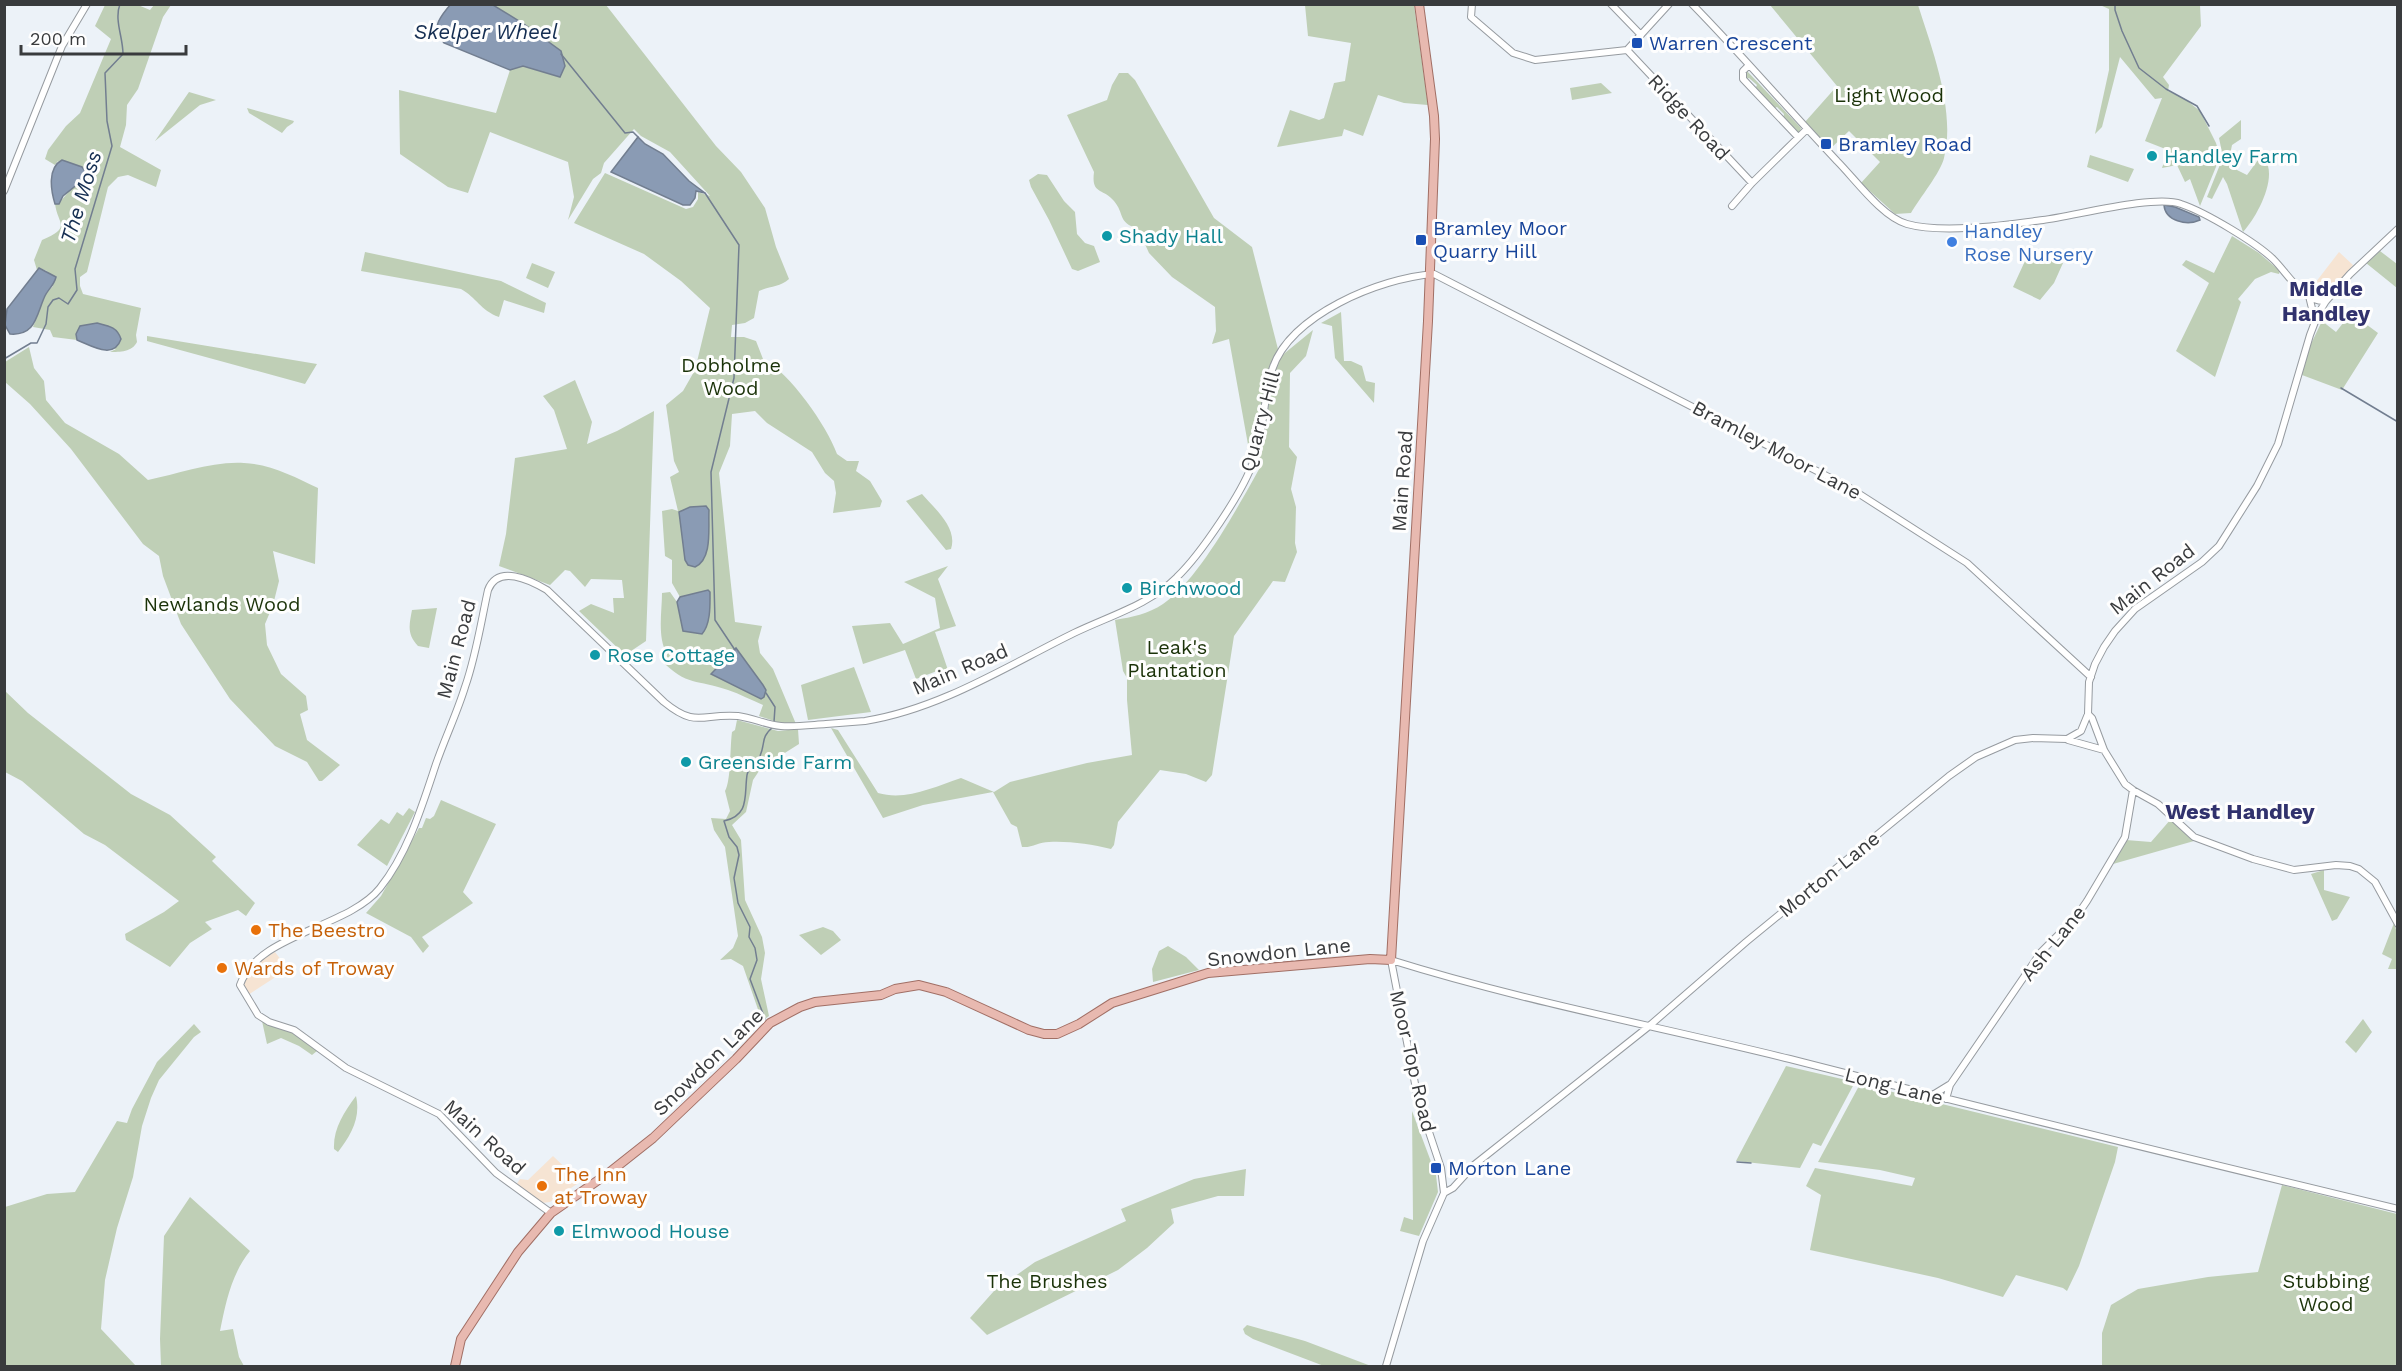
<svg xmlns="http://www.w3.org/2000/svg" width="2402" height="1371" viewBox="0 0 2402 1371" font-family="'Work Sans',sans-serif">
	<rect width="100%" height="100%" fill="#ecf2f8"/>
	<path fill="#f6e4d3" d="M2339,252L2353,265L2332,292L2325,296L2317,297L2309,291Z
		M275,952L288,969L248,995L243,984L245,977L263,959Z
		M553,1156L580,1182L550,1202L542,1203L516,1185L520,1179L528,1180Z"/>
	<path fill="#bfcfb6" d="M105,5H138L150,10L154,5H171L163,17L138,89L127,105L126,125L120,147L161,170L156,187L128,175L118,177L108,187L87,272L80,277V286L83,294L141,308L136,335L137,342C132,352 120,352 110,352L116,349L76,337L77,340L53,337L50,330L33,327L45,295L53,286L47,271L39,268L37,270L34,260L42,240C72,227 58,225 55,204L59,203L71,189L58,161L55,165L45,159L48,150L66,126L80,113L111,39L95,26Z
		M493,5H606L716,146L741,172L765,208L776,247L789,279C780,287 770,286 759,291L754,318L745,323L732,325L731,337H744L756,341L763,359C790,373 827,426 837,454L847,461H859L856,471L870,481L882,501L880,507L833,513L836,493L834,481L825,473L812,452L767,423L755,411L732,414L730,446L719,473L735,622L762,626L758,641L760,653L773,669L796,724L780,723L759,716L763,705C751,700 740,694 728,690C697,679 687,687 661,660L667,654C657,637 662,612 662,593L670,592L677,602L683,631H705L710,592L708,590L680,597L672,583V560L665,556L662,511L672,509L678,511L670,477L679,472L674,461L666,405L683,391L695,370L710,308L681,281L644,254L574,223L605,173L686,209L693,207L698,199V192L710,196L670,152L641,136L634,129L604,163L601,173L593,179L568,220L574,197L568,162L490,132L468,193L448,187L400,154L399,90L496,113L510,70L523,66L560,77L524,24Z
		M1305,5H1414L1428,105L1404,103L1378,95L1363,136L1344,129L1342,136L1277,147L1290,110L1319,120L1324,118L1334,83L1345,81L1351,43L1308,36Z
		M1770,5H1918C1932,49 1956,111 1944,158C1941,172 1919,199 1911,213L1895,214L1861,183L1880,162L1849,131L1830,149L1805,122L1837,86Z
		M2100,5H2200L2201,26L2163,77L2169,85L2168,91L2185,99L2200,111L2216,143L2220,157L2200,206L2190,179L2185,182L2177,165L2162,168L2168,150L2145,141L2162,98L2155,99L2120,57L2102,127L2095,134L2109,70V9Z
		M1746,70L1801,128L1800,132H1797L1783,119L1784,114L1777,107L1773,109L1755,89L1757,85L1749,78L1745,79Z
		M1119,73H1128L1135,80L1214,218L1252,247L1280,357L1313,330L1306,356L1290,373L1289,447L1297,457L1291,489L1296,507L1295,543L1297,552L1285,582L1273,581L1234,636L1212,775L1206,782L1186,774L1160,770L1118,822L1114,845L1111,849C1091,844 1069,841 1049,842C1039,842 1032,848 1022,847L1017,827L1011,824L993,792L923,805L883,818L831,728L838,730L878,793C906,801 934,787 961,778L994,792L1010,782L1087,763L1132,755L1127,700V678L1123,671L1115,620C1132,617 1148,614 1163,604C1199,580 1240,503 1262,464L1249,450L1229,339L1212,344L1216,331L1215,307L1172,277L1149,253L1138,229C1117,222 1125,214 1114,201C1103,188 1091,195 1094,172L1067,115L1107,100L1112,85Z
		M1601,83L1612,93L1572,100L1570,88Z
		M189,92L216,100L200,105L155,141Z
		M247,108L294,121L293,123L287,127L282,133L249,113Z
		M2241,120V139L2232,145L2230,155L2237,170L2247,175L2258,160L2264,158C2279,176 2257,217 2243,232L2227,184L2223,177L2212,199L2207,197L2223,157L2219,138Z
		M2090,155L2134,169L2128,182L2087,167Z
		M1038,174L1047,175L1064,201L1075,212L1077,234L1085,243L1094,246L1100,262L1078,271L1072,269L1049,220L1031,187L1029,180Z
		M2232,236L2259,253L2280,271L2279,274L2271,272L2255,279L2238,299L2241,302L2215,377L2176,351L2209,283L2182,265L2186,260L2214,273Z
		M2031,248L2063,263L2054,283L2040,300L2013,287Z
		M2380,251L2397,264V288L2366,263Z
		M365,252L501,281L546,303L544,313L504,300L499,317C480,310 477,298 461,289L361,271Z
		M532,263L555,272L548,288L526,278Z
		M1341,312L1344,361H1351L1362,366L1366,381L1375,383L1374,403L1335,358L1332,326L1321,323Z
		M2351,313L2378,333L2342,390L2302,375L2310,346L2322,321L2336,332Z
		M147,336L317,364L305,384L147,341Z
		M29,347L34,368L44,381L46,400L65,423L119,454L148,480C178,474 212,461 244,463C270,464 295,477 318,488L315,564L273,551L279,581L273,605L265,624L267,645L281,674L306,696L308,710L300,714L307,740L340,765L322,781H319L307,762L275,746L230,699L181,624L163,576L159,556L143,544L71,449L30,404L5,382V362Z
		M575,380L592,422L587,444L617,431L654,411L646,641L625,655L579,611L591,604L614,613L613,598H624L622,580L591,579L585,587L570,571L565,570L550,585L499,566L506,534L515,458L567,449L554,410L543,396Z
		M922,494C935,509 958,528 951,549L946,550L906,501Z
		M948,566L938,579L956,626L935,632L949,673L940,675L937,671L916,679L905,650L863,664L852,626L890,623L903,644L940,628L935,598L904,582Z
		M437,608L429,648L418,646C407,634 409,626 412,610Z
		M854,667L871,712L808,720L801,685Z
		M4,690L28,713L131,794L170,815L216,857L212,861L255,903L246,916L238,910L205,922L212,929L190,943L170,967L126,940L125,934L164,912L179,901L105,845L84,834L22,781L5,772Z
		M737,720L778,731L798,729L799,744L761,768L753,780L746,812L732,825L741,840L745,900L762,937L765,953L761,979L769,1016L762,1021L743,966L731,959L720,960L733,948L738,936L725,847L714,830L711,818L726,819L730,811L725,791C731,781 730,746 732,732L735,730Z
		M441,800L496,824L463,892L473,903L422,937L429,946L423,953L411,937L366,913L381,896L419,828H422L426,818L430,819L434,816Z
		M409,808L415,812L387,866L357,845L381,819L389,824L397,812L403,816Z
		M2171,819L2194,841L2113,864L2126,840L2151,842Z
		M2324,870V890L2350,897L2337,919L2332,921L2311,874Z
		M2394,923L2397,933V969H2388L2392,959L2382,954Z
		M823,927L833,931L841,940L821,955L799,935Z
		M1168,946L1186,957L1199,970L1153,982L1152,969L1159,951Z
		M2363,1019L2372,1032L2356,1053L2345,1042Z
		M262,1021L298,1035L317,1051L312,1055L299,1046L281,1038L267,1044Z
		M194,1024L201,1032L194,1037L159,1080L151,1098L142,1126L133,1177L117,1228L105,1280L101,1329L136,1366H5V1207L47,1194L75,1192L117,1121L127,1123L132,1109L157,1062Z
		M1786,1066L1855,1082L1821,1146L1813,1143L1800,1168L1736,1161Z
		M1860,1084L2118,1147L2115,1162L2079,1266L2067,1291L2063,1288L2016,1275L2003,1297L1938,1278L1810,1250L1821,1195L1806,1186L1815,1168L1912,1186L1915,1178L1880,1170L1818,1162Z
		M356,1096C361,1118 351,1135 338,1152L334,1149C333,1129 344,1112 356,1096Z
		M1412,1111L1436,1175L1438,1192L1419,1236L1400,1231L1404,1217L1413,1220Z
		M1246,1169L1244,1196H1218L1171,1209L1174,1223L1147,1248L1118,1270L987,1335L970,1318L994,1291L1035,1262L1126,1221L1121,1209L1194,1179Z
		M2282,1185L2397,1214V1366H2102V1333L2111,1305L2138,1289L2208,1277L2258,1272Z
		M190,1197L250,1251C231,1275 226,1302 220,1331L233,1329L239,1357L244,1366H161L160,1339L164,1236Z
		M1247,1325L1305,1341L1371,1366H1324L1253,1339L1245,1334L1243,1329Z"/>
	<path fill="#8a9bb4" stroke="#727e90" stroke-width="1.5" d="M450,5H493L524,24L561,51L565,66L560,77L523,66L510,70L444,43C431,26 439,19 450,5Z
		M638,137L645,144L663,154L689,181L705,193L696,191L695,198L690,205H683L611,172Z
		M62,160L82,167L85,171L84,179L63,196L59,204H55C51,191 47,168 62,160Z
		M2164,205L2175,207L2199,217L2200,220C2187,226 2165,221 2164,205Z
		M39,268L56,277C54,286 47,290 44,298C36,317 35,336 10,334L5,325L7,309Z
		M97,323C109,326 117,327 121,339C114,360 92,346 77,340L76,334L80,326Z
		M706,506L709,510C708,527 713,559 695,567L688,565L685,560L679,512L690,507Z
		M708,590L710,592C710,604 711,624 702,634L683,631L677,602L680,597Z
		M736,648L763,685L766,690L764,697L761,699L711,674Z"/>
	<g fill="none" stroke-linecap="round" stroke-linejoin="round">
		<path stroke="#727e90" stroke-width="1.5" d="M2115,4V10L2122,31L2139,68L2166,89L2197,106L2209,126
			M561,54L625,133L633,132L638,137
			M705,193L739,245L734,378L711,472L715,620L735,650
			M4,359L31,343H37L46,324L48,307L53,300L59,298L68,304L77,290L75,269L112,146L107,121L105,73L123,54C123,37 114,20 120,4
			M2341,388L2398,422
			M766,693L775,707L774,722
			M765,1019L750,979L757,960L755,948L749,937L750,927L738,903L734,878L739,855L737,847L729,837L724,821C750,815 744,796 747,775C748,768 756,763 760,756C766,742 760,738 773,727
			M1737,1162L1751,1163
			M2396,1366L2398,1364"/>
		<g stroke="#969ba0" stroke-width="8">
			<path id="minor" d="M1472,4L1471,17L1513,53L1535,60L1627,50L1669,4
				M1611,4L1641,35
				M1692,4C1742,55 1788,109 1837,161C1855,179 1882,217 1907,224C1943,234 2005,225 2043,220C2075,216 2155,194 2181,204C2205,212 2257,243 2274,260C2288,274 2304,303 2326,301
				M1627,50L1752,183
				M1748,66L1743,71V79L1798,137
				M4,191L62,46L87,4
				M1732,206L1752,183L1807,129
				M2309,296L2315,321
				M2088,714L2092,718L2104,750L2125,784L2133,790L2158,804L2194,837L2253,859L2294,870L2336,865L2350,866L2359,869L2375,882L2398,924
				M2068,740L2104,750
				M1931,1096L1949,1085
				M1946,1099L1950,1085L2041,952L2076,917L2087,901L2125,837L2133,790
				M1444,1193L1453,1188L1474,1165L1648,1027L1746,942L1949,776L1976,757L2015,740L2033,738L2067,739L2081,731L2088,714L2089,682L2095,664L2104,647L2115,631L2135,609L2202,562L2219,546L2257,486L2278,444L2310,335L2318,314L2326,301L2350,274L2398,229
				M551,1213L496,1173L439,1114L346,1068L294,1030L269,1022L258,1015L240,985C257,934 348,928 380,888C408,853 422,806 436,764C445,738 457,713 465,687C476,656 481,622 488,590C498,564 530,580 547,590L664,702C697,729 702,713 738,716C753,718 767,725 781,726C796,727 811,725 826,724C839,723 852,722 865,721C940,709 1007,666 1074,633C1109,616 1149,605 1177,577C1200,555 1243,492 1253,462C1264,433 1263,400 1272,370C1289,315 1380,278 1434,274L1850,488L1967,563L2091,677
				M1386,1366L1423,1241L1444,1193L1441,1168L1418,1099L1391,960C1522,1001 1657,1026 1790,1059C1992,1111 2195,1160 2398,1209"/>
		</g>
		<g stroke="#a16f65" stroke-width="10">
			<path id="major" d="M455,1366L461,1339L518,1252L551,1213L610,1172L653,1138L736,1059L770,1023L800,1007L815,1002L881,995L895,989L919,985L946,992L1029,1030L1044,1034H1057L1079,1024L1112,1003L1208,973L1370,959L1391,960L1428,321L1435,139L1434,116L1419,4"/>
		</g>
		<use href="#minor" stroke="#fff" stroke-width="6"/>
		<use href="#major" stroke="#e8b9b0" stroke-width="8"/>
	</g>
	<g fill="#1a4fb4" stroke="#fefefe" stroke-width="2">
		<rect x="1631" y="37" width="12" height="12" rx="3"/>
		<rect x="1820" y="138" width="12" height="12" rx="3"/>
		<rect x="1415" y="234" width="12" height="12" rx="3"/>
		<rect x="1430" y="1162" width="12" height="12" rx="3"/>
	</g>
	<g fill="#0f9aa8" stroke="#fefefe" stroke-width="2">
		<circle cx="2152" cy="156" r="6"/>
		<circle cx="1107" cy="236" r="6"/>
		<circle cx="1127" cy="588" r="6"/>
		<circle cx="595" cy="655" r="6"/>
		<circle cx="686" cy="762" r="6"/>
		<circle cx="559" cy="1231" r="6"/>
	</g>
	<circle fill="#3f7fe0" stroke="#fefefe" stroke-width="2" cx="1952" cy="242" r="6"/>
	<g fill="#e8710a" stroke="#fefefe" stroke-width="2">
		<circle cx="256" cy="930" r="6"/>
		<circle cx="222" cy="968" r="6"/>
		<circle cx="542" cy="1186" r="6"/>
	</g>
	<g text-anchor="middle" stroke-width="6" stroke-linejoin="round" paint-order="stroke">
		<g font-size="20" fill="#164399" stroke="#fefefe" text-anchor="start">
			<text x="1649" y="50">Warren Crescent</text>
			<text x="1838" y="151">Bramley Road</text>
			<text x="1433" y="235">Bramley Moor<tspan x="1433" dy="23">Quarry Hill</tspan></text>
			<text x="1448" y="1175">Morton Lane</text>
		</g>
		<g font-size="20" fill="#1a3208" stroke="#fefefe">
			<text x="1889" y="102">Light Wood</text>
			<text x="731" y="372">Dobholme<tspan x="731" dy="23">Wood</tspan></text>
			<text x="222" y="611">Newlands Wood</text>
			<text x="1177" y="654">Leak's<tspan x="1177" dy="23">Plantation</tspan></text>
			<text x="1047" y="1288">The Brushes</text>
			<text x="2326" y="1288">Stubbing<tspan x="2326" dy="23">Wood</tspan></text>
		</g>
		<g font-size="20" fill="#393b3d" stroke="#fefefe">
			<text transform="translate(1689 117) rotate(47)" y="7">Ridge Road</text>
			<text transform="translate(1260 421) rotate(-75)" y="7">Quarry Hill</text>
			<text transform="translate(1777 450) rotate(28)" y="7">Bramley Moor Lane</text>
			<text transform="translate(1402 481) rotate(-86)" y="7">Main Road</text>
			<text transform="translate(2152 579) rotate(-38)" y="7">Main Road</text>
			<text transform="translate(456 649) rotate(-75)" y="7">Main Road</text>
			<text transform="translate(960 669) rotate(-23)" y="7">Main Road</text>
			<text transform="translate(1829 874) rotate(-39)" y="7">Morton Lane</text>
			<text transform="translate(2053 943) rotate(-51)" y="7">Ash Lane</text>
			<text transform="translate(1279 952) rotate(-6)" y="7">Snowdon Lane</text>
			<text transform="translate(1413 1061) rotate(77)" y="7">Moor Top Road</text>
			<text transform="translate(708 1062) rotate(-44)" y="7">Snowdon Lane</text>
			<text transform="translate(1894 1086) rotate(14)" y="7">Long Lane</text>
			<text transform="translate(485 1137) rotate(42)" y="7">Main Road</text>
		</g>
		<g font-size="20" fill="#0d838f" stroke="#fefefe" text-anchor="start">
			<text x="2164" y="163">Handley Farm</text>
			<text x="1119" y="243">Shady Hall</text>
			<text x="1139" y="595">Birchwood</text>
			<text x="607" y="662">Rose Cottage</text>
			<text x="698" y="769">Greenside Farm</text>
			<text x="571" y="1238">Elmwood House</text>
		</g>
		<g font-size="20" fill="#366cbe" stroke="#fefefe" text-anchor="start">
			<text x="1964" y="238">Handley<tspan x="1964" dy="23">Rose Nursery</tspan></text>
		</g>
		<g font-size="20" fill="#c56008" stroke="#fefefe" text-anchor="start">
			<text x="268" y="937">The Beestro</text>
			<text x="234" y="975">Wards of Troway</text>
			<text x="554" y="1181">The Inn<tspan x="554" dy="23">at Troway</tspan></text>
		</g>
		<g font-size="21" font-style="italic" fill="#152e52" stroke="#fefefe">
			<text x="486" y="39">Skelper Wheel</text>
			<text transform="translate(81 197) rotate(-73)" y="7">The Moss</text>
		</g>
		<g font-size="22" font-weight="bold" fill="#31326d" stroke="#fefefe">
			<text x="2326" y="296">Middle<tspan x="2326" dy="25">Handley</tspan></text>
			<text x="2240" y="819">West Handley</text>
		</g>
	</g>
	<rect width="2402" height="1371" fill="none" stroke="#393b3d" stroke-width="12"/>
	<path d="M21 45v9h165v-9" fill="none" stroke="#393b3d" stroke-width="3"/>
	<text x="30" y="45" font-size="18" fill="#393b3d" stroke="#fefefe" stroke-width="4.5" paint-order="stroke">200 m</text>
</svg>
